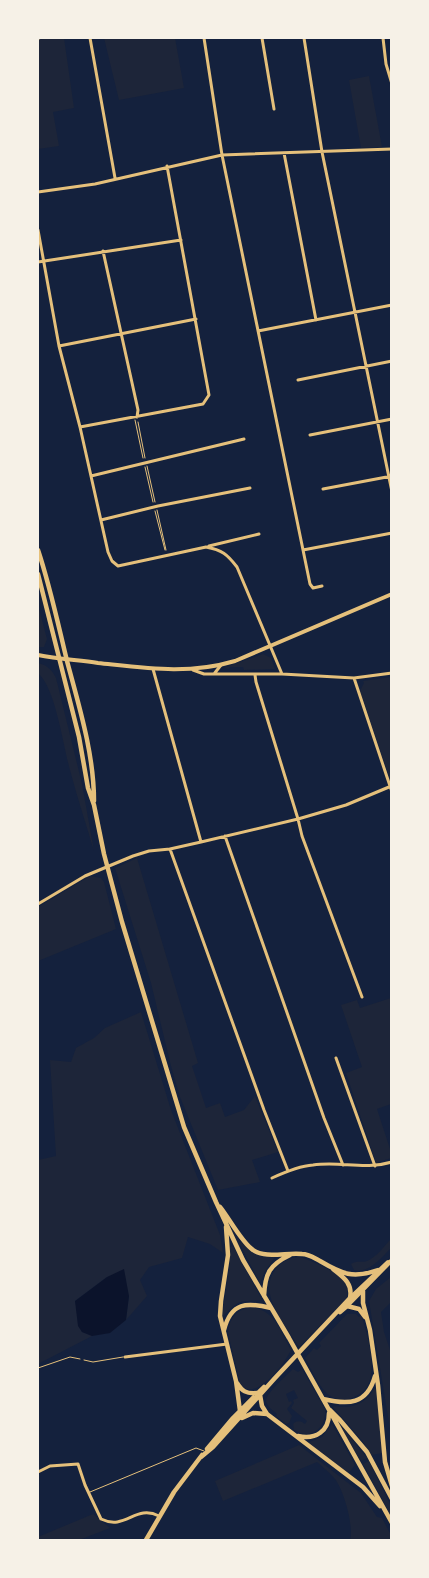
<svg xmlns="http://www.w3.org/2000/svg" width="429" height="1578" viewBox="0 0 429 1578" font-family="'Open Sans',sans-serif">
	<rect width="100%" height="100%" fill="#14213d"/>
	<path fill="#1d2539" d="M49,38H64L74,108L53,112L59,146L38,149V40Z
		M104,38H175L184,88L119,100Z
		M369,76L382,147L361,148L349,80Z
		M38,605L47,639L44,647H38Z
		M263,654L271,658L275,669L244,670L243,667H230L229,669L223,668Z
		M38,663C47,665 52,670 56,678L82,784L94,851C86,824 77,797 70,770C63,746 56,689 38,673Z
		M391,677H392L391,782L360,691L364,683L363,681Z
		M137,858L198,1063L192,1066L206,1108L220,1103L225,1117L244,1110L255,1096L278,1152L252,1160L260,1182L218,1190L180,1097L171,1066L151,983L115,868Z
		M90,876L101,878L104,882L116,929L38,961V907Z
		M391,998V1104L377,1109L391,1152V1158L376,1163L346,1073L362,1067L341,1005L357,1000L360,1008Z
		M141,1012L171,1110L220,1235L223,1253L210,1244L188,1237L182,1258L149,1267L140,1280L147,1296L126,1320L129,1296L107,1277L75,1301L82,1332L92,1336L38,1364V1160L56,1156L50,1060L71,1062L76,1048L94,1038L105,1028Z
		M391,1239V1248C382,1257 369,1274 354,1270L351,1264C357,1260 361,1263 367,1261C377,1257 384,1246 391,1239Z
		M242,1242C251,1254 260,1258 275,1257L265,1271L260,1283L239,1243Z
		M233,1246L262,1300C239,1302 241,1298 223,1316V1309L230,1264V1247Z
		M298,1257C308,1258 338,1273 344,1280C348,1286 348,1293 346,1299L299,1347C286,1326 257,1294 275,1270C281,1262 289,1258 298,1257Z
		M391,1277V1302L381,1312L384,1332L391,1353V1435L369,1301L376,1289Z
		M253,1307C276,1312 281,1332 291,1350C285,1363 254,1405 240,1383L228,1333C229,1318 238,1308 253,1307Z
		M347,1314H356L359,1317L361,1315C367,1332 375,1361 370,1379C368,1387 363,1393 356,1396C328,1412 315,1376 305,1358L314,1348L317,1350L321,1346L319,1343Z
		M293,1369L298,1372L302,1369L325,1409C327,1428 310,1441 294,1430L293,1424C297,1420 301,1421 305,1424L307,1421L291,1408L294,1403L293,1400L298,1398L294,1390L286,1394L289,1402L291,1401L292,1403L287,1409L292,1416L289,1423L286,1424L276,1416L277,1414C273,1410 267,1407 266,1401C266,1393 287,1375 293,1369Z
		M374,1389H376L383,1453L371,1455L363,1442L333,1407C336,1406 340,1407 344,1407C357,1407 368,1400 374,1389Z
		M335,1418L367,1458L361,1461Z
		M332,1424L355,1465L348,1474L307,1443L322,1437Z
		M299,1445L361,1493L377,1517L382,1518L391,1535V1540H350C354,1526 344,1491 335,1479C330,1473 323,1467 317,1462L223,1501L215,1481Z
		M369,1461L391,1506V1516L363,1464Z
		M93,1514L110,1528L79,1540H38V1537Z"/>
	<path fill="#0b132b" d="M124,1269L129,1296L126,1320L110,1333L92,1336L82,1332L78,1326L75,1301L107,1277Z"/>
	<g fill="none" stroke-linecap="round" stroke-linejoin="round">
		<path stroke="#e5c07b" stroke-width="1" d="M135,420L143,458
			M138,422L145,458
			M147,466L155,502
			M145,467L153,502
			M157,510L166,550
			M155,511L165,550
			M38,1368L70,1357L80,1359"/>
		<path stroke="#e5c07b" stroke-width="1" d="M84,1360L93,1362L123,1357
			M90,1492L196,1448L204,1451"/>
		<path stroke="#e5c07b" stroke-width="3" d="M38,38H39
			M90,38L115,178
			M204,38L222,155L310,584L313,588L322,586
			M262,38L274,109
			M304,38L322,152L392,492
			M383,38L386,64L392,84
			M284,153L316,320
			M38,192L95,184L222,155L392,149
			M38,230L59,346L80,427L108,552L112,561L118,566L206,547C222,550 227,554 237,567L282,674
			M103,251L138,410L137,417
			M38,262L181,240
			M258,331L392,305
			M59,346L196,319
			M298,380L392,361
			M80,427L203,404L209,395L167,166
			M310,435L392,419
			M91,476L244,439
			M323,489L392,476
			M101,520L158,506L250,488
			M209,546L259,534
			M303,550L392,533
			M153,669L201,842
			M193,670L204,674H282L354,678L392,673
			M214,674L221,665
			M255,675L256,682L298,819L302,836L362,997
			M354,678L392,792
			M225,836L324,1118L343,1165
			M170,849L264,1110L288,1171
			M38,904L85,876L133,856L149,851L170,849L201,842L298,819L346,805L389,787
			M336,1058L375,1166
			M272,1178C285,1172 299,1166 313,1165C340,1161 365,1170 392,1162
			M125,1357L227,1344
			M38,1472L50,1466L78,1464L85,1485L101,1519C126,1531 135,1504 159,1516"/>
		<path stroke="#e5c07b" stroke-width="4" d="M38,655C58,659 78,660 98,663C145,668 188,675 235,661L392,594
			M350,1298L388,1262
			M347,1306L392,1260"/>
		<path stroke="#e5c07b" stroke-width="4.5" d="M38,550C50,586 58,624 67,661C79,706 94,754 94,801
			M38,574L79,737L88,788L94,805L104,854L122,922L184,1127L216,1202L243,1260L289,1338L392,1523
			M220,1207C229,1218 242,1243 253,1250C265,1259 288,1252 302,1254C309,1254 314,1258 320,1261C342,1274 353,1279 378,1270
			M226,1227L228,1255L221,1301L220,1316L236,1381L240,1411
			M363,1291V1303L370,1330L378,1385L385,1462L392,1486
			M264,1296C265,1274 269,1265 290,1255
			M340,1312L347,1306L359,1309L365,1317
			M224,1330C231,1302 247,1302 271,1308
			M237,1383C242,1391 246,1394 257,1393
			M260,1395L262,1406L267,1414L363,1487L380,1506
			M323,1399C348,1405 367,1405 375,1376
			M330,1410L339,1419L367,1452L392,1499
			M242,1418L253,1413L267,1414
			M298,1436C316,1440 329,1431 329,1413
			M207,1449L233,1418L264,1387
			M201,1457L213,1447L275,1378L350,1298C353,1283 343,1277 333,1269
			M146,1540L174,1492L202,1455"/>
	</g>
	<rect width="429" height="1578" fill="none" stroke="#f6f1e7" stroke-width="78"/>
</svg>
